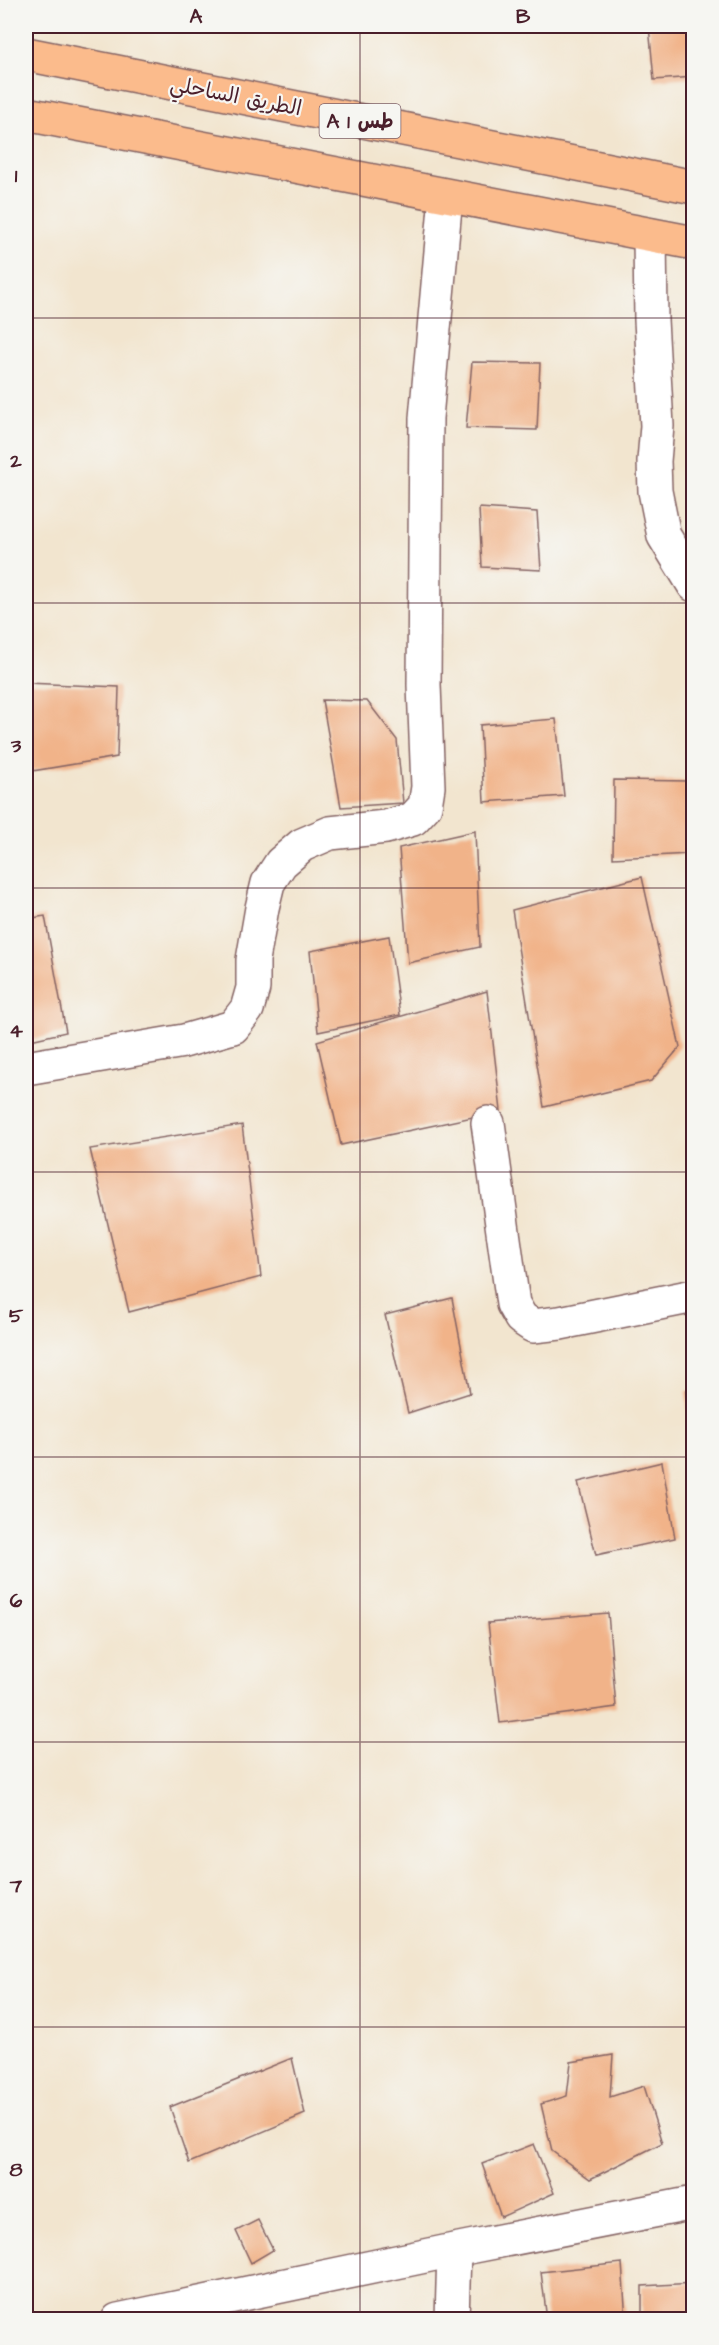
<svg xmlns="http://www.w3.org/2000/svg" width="719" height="2345" viewBox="0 0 719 2345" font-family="'Architects Daughter','Playpen Sans Arabic',sans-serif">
	<rect width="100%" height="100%" fill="#f6f6f2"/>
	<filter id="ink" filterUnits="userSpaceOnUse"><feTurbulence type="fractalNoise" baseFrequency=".0167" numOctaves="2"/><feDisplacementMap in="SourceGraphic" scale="12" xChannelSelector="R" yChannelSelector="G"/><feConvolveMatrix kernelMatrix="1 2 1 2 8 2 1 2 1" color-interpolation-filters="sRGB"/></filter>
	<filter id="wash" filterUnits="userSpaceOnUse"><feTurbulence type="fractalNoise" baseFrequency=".008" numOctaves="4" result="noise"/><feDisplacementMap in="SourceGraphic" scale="24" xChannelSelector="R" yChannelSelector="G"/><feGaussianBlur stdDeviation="1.35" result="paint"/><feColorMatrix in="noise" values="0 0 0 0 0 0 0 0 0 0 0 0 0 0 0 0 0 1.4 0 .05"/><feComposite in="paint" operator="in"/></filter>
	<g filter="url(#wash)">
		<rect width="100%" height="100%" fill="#f2e5cf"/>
		<g id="blocks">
			<path fill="#f1b389" d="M649,26H694V77L654,80Z
				M472,362L540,363L537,430L466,428Z
				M479,508L537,512L541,570L482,567Z
				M26,683L119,687L117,757L26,772Z
				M322,700L367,701L397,740L403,803L341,807Z
				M556,719L564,796L484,802L480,725Z
				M614,780L690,781V854L613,858Z
				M475,831L480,947L408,963L399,848Z
				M642,877L680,1047L651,1081L544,1107L512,910Z
				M45,916L66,1032L26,1041V919Z
				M389,936L400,1015L318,1032L310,951Z
				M487,991L501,1111L341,1145L317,1041Z
				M242,1125L261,1277L129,1312L90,1149Z
				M452,1298L470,1393L408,1413L385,1315Z
				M686,1391H694V1452H692Z
				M662,1462L675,1538L596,1555L578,1482Z
				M608,1613L616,1707L500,1723L488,1623Z
				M613,2055L610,2097L644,2086L662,2143L590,2179L552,2151L541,2104L567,2096L571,2062Z
				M292,2058L305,2114L189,2163L170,2107Z
				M534,2144L554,2193L501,2217L482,2164Z
				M258,2220L273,2250L251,2263L236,2231Z
				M622,2263L626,2320H547L541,2272Z
				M694,2283V2320H642V2286Z"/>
		</g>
	</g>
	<g filter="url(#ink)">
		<use href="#blocks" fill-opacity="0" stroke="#856464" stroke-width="1.5"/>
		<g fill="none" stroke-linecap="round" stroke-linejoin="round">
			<g stroke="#856464" stroke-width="36">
				<path id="minor" d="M650,235L651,320L657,426L654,461L655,491L664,536L694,585
					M26,1068L184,1041L233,1027L247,1009L253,988V960L262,908L268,883L281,863L302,845L330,833L386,827L413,819L425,806L428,787L424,685L426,418L446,196
					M488,1123L513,1304L521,1318L533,1326L560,1323L694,1296
					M118,2320L454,2250L694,2203
					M452,2320L454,2250"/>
			</g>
			<g stroke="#856464" stroke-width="36">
				<path id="trunk" d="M26,54L694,187
					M26,114L694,243"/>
			</g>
			<use href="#minor" stroke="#fff" stroke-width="33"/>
			<use href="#trunk" stroke="#fbbb8c" stroke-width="33"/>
		</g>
	</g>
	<path fill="none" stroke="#4a1f2b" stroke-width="1.5" stroke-opacity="0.55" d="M360,26V2320M26,318H694M26,603H694M26,888H694M26,1172H694M26,1457H694M26,1742H694M26,2027H694"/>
	<g text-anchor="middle" stroke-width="4.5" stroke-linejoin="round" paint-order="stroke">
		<rect fill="#f6f6f2" stroke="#7e6067" stroke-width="1.5" x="319.5" y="104" width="81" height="34" rx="4.5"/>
		<g font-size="20" font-weight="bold" fill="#4a1f2b">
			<text x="360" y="128">A 1 طس</text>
		</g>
		<g font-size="21" fill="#4a1f2b" stroke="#f6f6f2">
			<text transform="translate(236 96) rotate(11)" y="7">الطريق الساحلي</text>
		</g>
	</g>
	<rect width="719" height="2345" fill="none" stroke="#f6f6f2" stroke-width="66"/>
	<rect x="33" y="33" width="653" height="2279" fill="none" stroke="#4a1f2b" stroke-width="2"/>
	<g font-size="20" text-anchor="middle" font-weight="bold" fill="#4a1f2b">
		<text x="196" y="23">A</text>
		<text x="523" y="23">B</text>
		<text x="16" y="182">1</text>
		<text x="16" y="467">2</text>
		<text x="16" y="752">3</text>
		<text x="16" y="1037">4</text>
		<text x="16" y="1322">5</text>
		<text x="16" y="1607">6</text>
		<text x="16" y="1892">7</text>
		<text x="16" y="2176">8</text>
	</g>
</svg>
